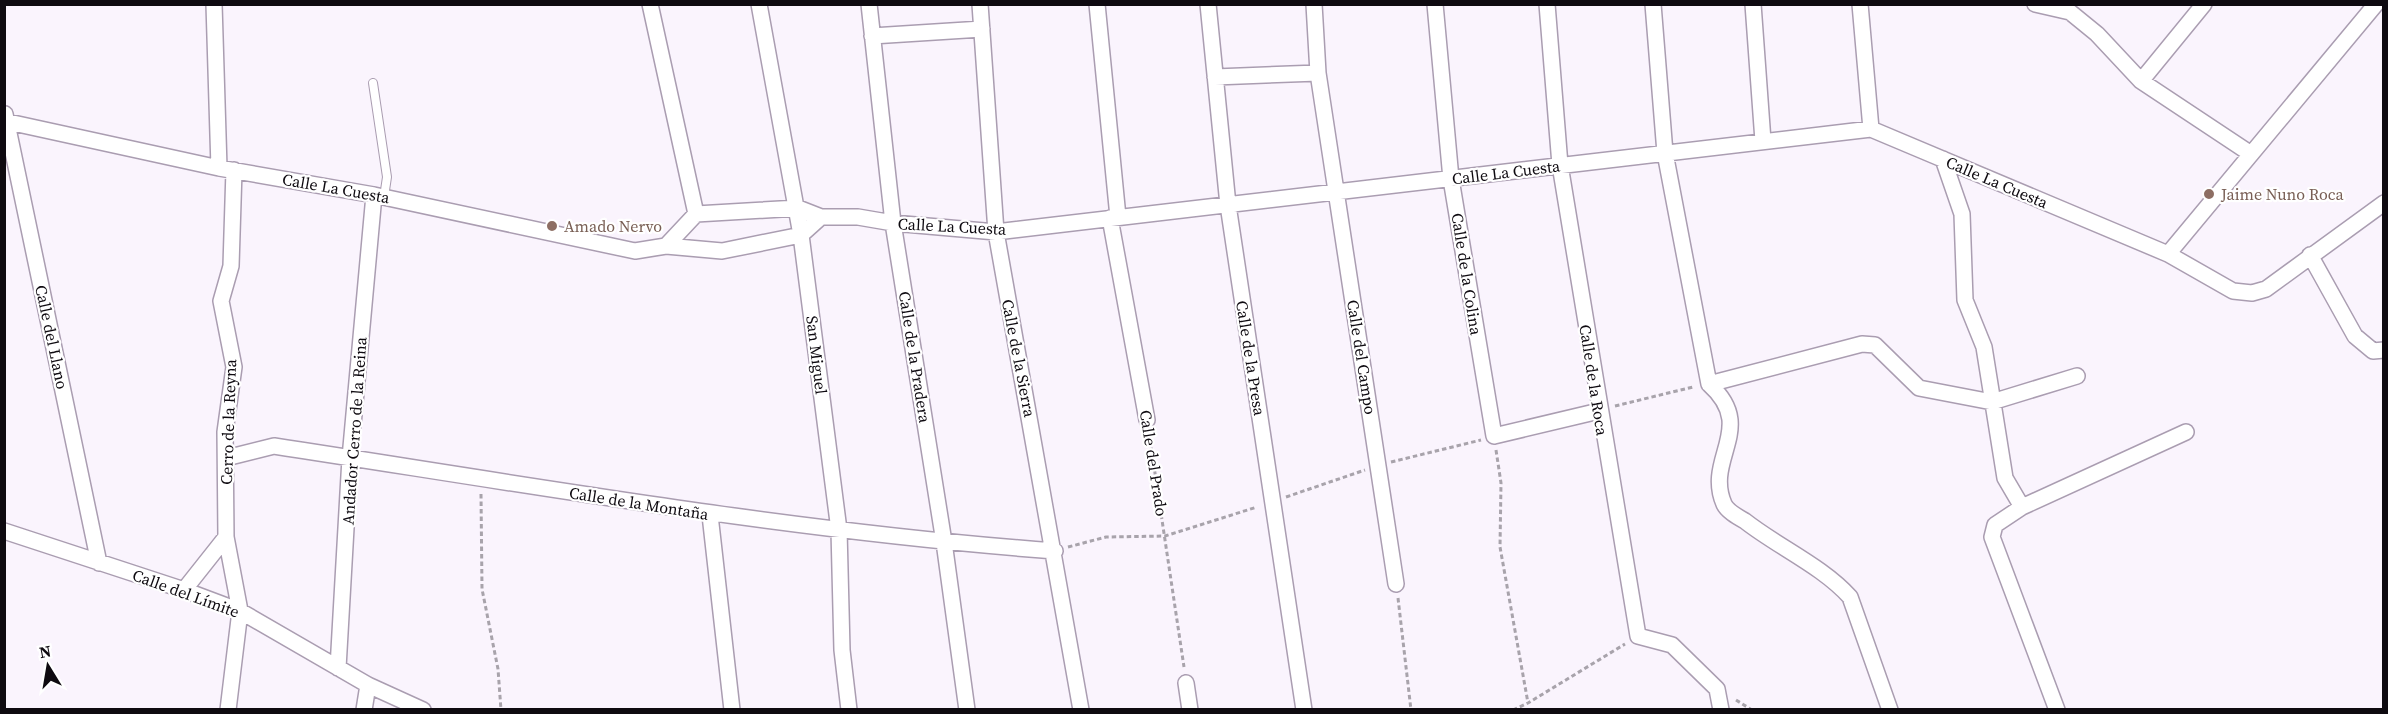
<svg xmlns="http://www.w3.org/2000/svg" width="2388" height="714" viewBox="0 0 2388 714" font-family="'Source Serif 4',serif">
	<rect width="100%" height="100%" fill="#faf4fd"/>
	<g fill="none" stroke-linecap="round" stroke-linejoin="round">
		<g stroke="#aa9db1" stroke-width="10">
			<path id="lane" d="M373,83L387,177L384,197"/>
		</g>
		<g stroke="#aa9db1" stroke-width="18">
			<path id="street" d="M214,4L219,168
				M650,4L696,214
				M759,4L801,235L839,530L842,650L849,710
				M869,4L893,223L944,542L967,710
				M980,4L996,232L1081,710
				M1097,4L1118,217
				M1208,4L1228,205L1304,710
				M1314,4L1318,73L1396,584
				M1435,4L1451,179L1494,436L1599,411
				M1547,4L1560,165L1638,636L1672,645L1717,689L1721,710
				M1653,4L1665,153L1709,384
				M1753,4L1763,141
				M1860,4L1871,129
				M2035,4L2070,12L2097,34L2141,81L2251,154
				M872,36L982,29
				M1215,77L1318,73
				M2141,81L2204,4
				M5,114L99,563
				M4,121L219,168L374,195L635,251L666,246L696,214L798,208L821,217H858L893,223L996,232L1871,129L2168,254L2233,291L2252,293L2266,289L2384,203
				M1943,159L1962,214L1965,300L1984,347L2005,478L2022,507
				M1110,218L1147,420
				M666,246L722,251L801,235L821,217
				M2168,254L2376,4
				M2310,255L2355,336L2373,351L2384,350
				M1709,384C1758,428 1704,458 1724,504C1727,511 1738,517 1745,521C1778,547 1822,566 1850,597L1890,710
				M1709,384L1862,344L1875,345L1919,388L1992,402L2077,376
				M226,458L274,446C535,486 791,531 1055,551
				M710,515L732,710
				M4,531L184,590L240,611L368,685L423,710
				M184,590L226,537
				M338,668L350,458L374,195
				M1186,683L1190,710
				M228,710L240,611L226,537L225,432L234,367L221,301L231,266L234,170
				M364,710L368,685
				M2057,710L1992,537L1995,525L2022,507L2186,432"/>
		</g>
		<path stroke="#a8a3ab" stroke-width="3" stroke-dasharray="4.5 3" stroke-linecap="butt" d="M1615,406L1693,387
			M1149,433L1184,667
			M1496,450L1501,483L1500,547L1528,703
			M1391,462L1481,440
			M481,494L482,589L498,669L501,710
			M1286,497L1365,470
			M1068,547L1106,537L1165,536L1257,507
			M1398,598L1411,710
			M1736,700L1752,710
			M1513,710L1528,703L1625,644"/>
		<use href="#lane" stroke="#fff" stroke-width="8"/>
		<use href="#street" stroke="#fff" stroke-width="15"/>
	</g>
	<g fill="#8d6e63" stroke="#fff" stroke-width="2">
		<circle cx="2209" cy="194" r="6"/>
		<circle cx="552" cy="226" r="6"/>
	</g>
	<g text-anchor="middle" stroke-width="4.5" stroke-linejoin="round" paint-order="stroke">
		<g font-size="16" fill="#0e0a10" stroke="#fff">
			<text transform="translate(1506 172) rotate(-7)" y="6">Calle La Cuesta</text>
			<text transform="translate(1997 182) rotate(23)" y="6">Calle La Cuesta</text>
			<text transform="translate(336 188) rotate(10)" y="6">Calle La Cuesta</text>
			<text transform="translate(952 226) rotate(3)" y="6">Calle La Cuesta</text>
			<text transform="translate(1467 274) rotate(81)" y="6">Calle de la Colina</text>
			<text transform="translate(52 337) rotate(78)" y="6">Calle del Llano</text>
			<text transform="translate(817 355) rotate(83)" y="6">San Miguel</text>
			<text transform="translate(915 357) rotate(81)" y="6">Calle de la Pradera</text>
			<text transform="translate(1362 357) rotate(81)" y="6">Calle del Campo</text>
			<text transform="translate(1019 358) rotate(79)" y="6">Calle de la Sierra</text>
			<text transform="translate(1251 358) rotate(81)" y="6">Calle de la Presa</text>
			<text transform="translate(1594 380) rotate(81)" y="6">Calle de la Roca</text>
			<text transform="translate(228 422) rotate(-88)" y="6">Cerro de la Reyna</text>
			<text transform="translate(354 431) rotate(-86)" y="6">Andador Cerro de la Reina</text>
			<text transform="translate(1154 463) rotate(81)" y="6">Calle del Prado</text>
			<text transform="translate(639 503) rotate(9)" y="6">Calle de la Montaña</text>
			<text transform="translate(186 593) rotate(20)" y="6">Calle del Límite</text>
		</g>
		<g font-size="16" fill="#785e54" stroke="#fff" text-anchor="start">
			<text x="2221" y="200">Jaime Nuno Roca</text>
			<text x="564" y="232">Amado Nervo</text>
		</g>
	</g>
	<rect width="2388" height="714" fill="none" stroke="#0e0a10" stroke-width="12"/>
	<g transform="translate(48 666) rotate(349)" stroke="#ffffff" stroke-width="4.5" paint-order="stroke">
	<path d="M0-4.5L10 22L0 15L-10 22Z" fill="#0e0a10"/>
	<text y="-9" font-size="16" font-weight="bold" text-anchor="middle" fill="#0e0a10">N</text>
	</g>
</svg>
